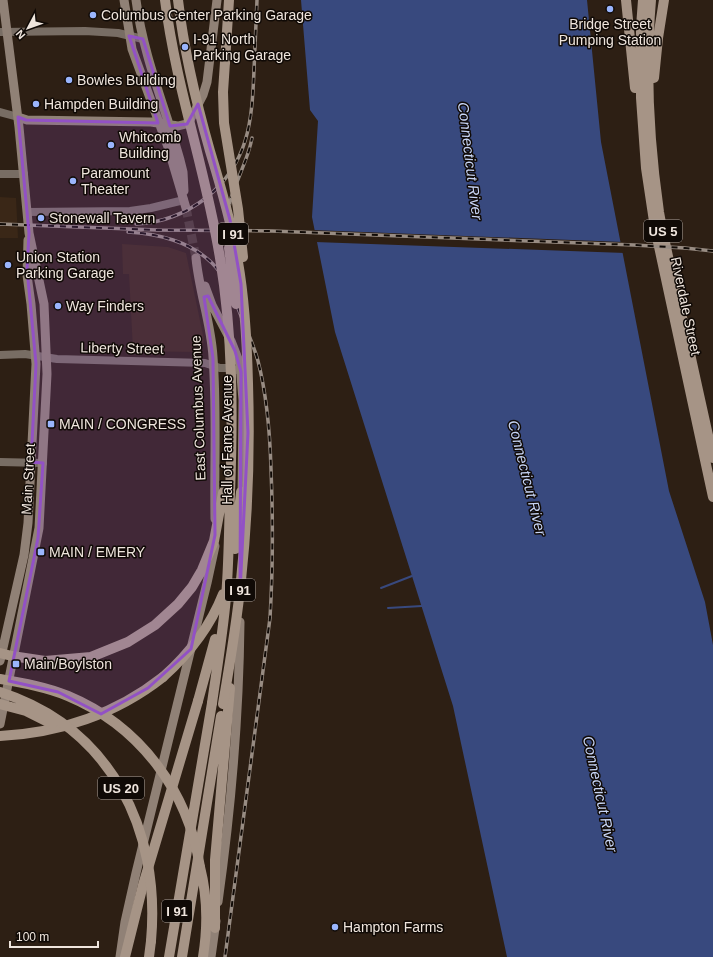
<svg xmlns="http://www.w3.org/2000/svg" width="713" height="957" viewBox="0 0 713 957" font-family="Helvetica,sans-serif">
	<rect width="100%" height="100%" fill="#2d1f14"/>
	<path fill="#3a2717" d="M0,197L16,198L18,238H0Z
		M122,244L168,247L186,253L204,340L203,345L199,350L193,352L133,351L129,274H123Z"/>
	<path fill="#38497e" d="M301,0H587L601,142L669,491L705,602L713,645V957H507L453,706L335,332L312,217L318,121L310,110Z"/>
	<path fill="#2d1f14" d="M312,230L623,242L625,253L315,242Z"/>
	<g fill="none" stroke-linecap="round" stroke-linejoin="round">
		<path stroke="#38497e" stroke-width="2" d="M381,588L412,576
			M388,608L422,606"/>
		<path stroke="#4a3d32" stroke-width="9" stroke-dasharray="9 4.5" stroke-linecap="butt" d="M186,208L196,258"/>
		<path stroke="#786d64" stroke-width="8" d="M0,32L85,31L118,33L143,39
			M0,112L18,117
			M0,174H24
			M27,212L130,211L151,208L184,200
			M0,355L25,354L57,359L205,363L220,368H228L236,370
			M0,462L43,463"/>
		<path stroke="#908176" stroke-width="9" d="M124,0L132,49L168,147L186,208
			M136,0C143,55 165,107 180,160L183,172L184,191
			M18,117L27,120L151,122L178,126L186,124L190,120L203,95L207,82L217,0
			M196,258C199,291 211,323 213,357C217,411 214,465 215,519
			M205,286L212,305L231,341L240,364L243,400L242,499
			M0,661L24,555L28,523L36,364L31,304L27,275L28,240
			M0,724L39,528L47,374L44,304L29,233L19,127L3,0
			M218,902C231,809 239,716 240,622
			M120,957L125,922L136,873L207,583L215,546
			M211,957L216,921"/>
		<path stroke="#a69486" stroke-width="10" d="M626,0L635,88
			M643,0L641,27V98L646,168L655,228L713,497
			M651,0C645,70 649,142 659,212C665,246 673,279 681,313C692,361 702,410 713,458
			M225,62L229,0
			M654,78L658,38L664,0
			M0,736C59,733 116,714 163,677
			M200,867C208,898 208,926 203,957
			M215,928V860L230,688
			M125,957L143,885L198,701
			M149,957L151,941
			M169,957L212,703
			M182,957L221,716"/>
		<g stroke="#988c83" stroke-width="3.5">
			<path id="rail" d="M0,224L157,230L272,231L634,245L685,248L713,251
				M136,224C161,223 185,214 206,198C249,163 252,121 254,70C255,47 256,23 257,0
				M128,232C159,234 189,241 212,263C226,277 234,297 241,316C247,331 254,346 258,361C267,396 270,434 271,469C273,519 273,568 270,618L225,957
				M235,293C228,263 223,233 230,202C236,180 248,160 252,138"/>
		</g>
		<use href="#rail" stroke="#100a06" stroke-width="2" stroke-dasharray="6" stroke-linecap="butt"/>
		<path stroke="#a69486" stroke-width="10" d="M165,0C176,88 206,171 220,258C233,336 233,415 230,493C229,528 229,562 226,597C223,632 217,668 212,703
			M178,0C184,51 196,102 210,151C221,187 232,224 238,262C245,302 247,343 248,383C250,449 248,515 241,580C237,622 230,663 223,704
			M225,62L223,92L224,123L238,209L243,257
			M229,248L236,304
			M235,549L241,492
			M0,653L12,656L45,661L91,657L128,642L155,625L178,604L192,587L202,570L214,541L223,493L230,482
			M163,677C189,654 210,627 223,594
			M0,679C23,683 46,687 68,696C140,726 188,791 200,867
			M0,692C111,728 161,830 151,941
			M198,701L215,639
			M0,704L26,711L52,724"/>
	</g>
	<path fill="#9251c5" fill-opacity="0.2" stroke="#9251c5" stroke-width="3" stroke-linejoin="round" d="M129,36L143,39L170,126L187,124L198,104L230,220L241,284L248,433L240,592L241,372L235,351L208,296L204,297L213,358L215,535L191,649L148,688L101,714L58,692L9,681L38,538L43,463L31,462L36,364L27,269L29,233L18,117L26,120L158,123Z"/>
	<g fill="#9ab5fd" stroke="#100a06" stroke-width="1.5">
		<circle cx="610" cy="9" r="4"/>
		<circle cx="93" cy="15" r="4"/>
		<circle cx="185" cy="47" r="4"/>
		<circle cx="69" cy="80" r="4"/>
		<circle cx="36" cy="104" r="4"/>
		<circle cx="111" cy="145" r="4"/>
		<circle cx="73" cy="181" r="4"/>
		<circle cx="41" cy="218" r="4"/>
		<circle cx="8" cy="265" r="4"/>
		<circle cx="58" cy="306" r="4"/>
		<rect x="47" y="420" width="8" height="8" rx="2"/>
		<rect x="37" y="548" width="8" height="8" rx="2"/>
		<rect x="12" y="660" width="8" height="8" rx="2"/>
		<circle cx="335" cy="927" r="4"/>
	</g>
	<g text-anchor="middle" stroke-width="3" stroke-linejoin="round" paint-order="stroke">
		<g fill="#100a06" stroke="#aca39c" stroke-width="1">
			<rect x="644" y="220" width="38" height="22" rx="3"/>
			<rect x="218" y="223" width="30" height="22" rx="3"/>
			<rect x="225" y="579" width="30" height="22" rx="3"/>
			<rect x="98" y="777" width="46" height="22" rx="3"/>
			<rect x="162" y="900" width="30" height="22" rx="3"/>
		</g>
		<g font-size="13" font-weight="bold" fill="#efe5dd">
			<text x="663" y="236">US 5</text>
			<text x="233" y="239">I 91</text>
			<text x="240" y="595">I 91</text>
			<text x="121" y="793">US 20</text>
			<text x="177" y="916">I 91</text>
		</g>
		<g font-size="14" fill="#efe5dd" stroke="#100a06" text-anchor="start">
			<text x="101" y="20">Columbus Center Parking Garage</text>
			<text x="610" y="29" text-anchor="middle">Bridge Street<tspan x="610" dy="16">Pumping Station</tspan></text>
			<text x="193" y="44">I-91 North<tspan x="193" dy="16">Parking Garage</tspan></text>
			<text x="77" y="85">Bowles Building</text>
			<text x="44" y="109">Hampden Building</text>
			<text x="119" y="142">Whitcomb<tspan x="119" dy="16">Building</tspan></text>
			<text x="81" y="178">Paramount<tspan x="81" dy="16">Theater</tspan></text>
			<text x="49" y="223">Stonewall Tavern</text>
			<text x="16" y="262">Union Station<tspan x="16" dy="16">Parking Garage</tspan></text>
			<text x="66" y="311">Way Finders</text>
			<text x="59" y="429">MAIN / CONGRESS</text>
			<text x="49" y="557">MAIN / EMERY</text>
			<text x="24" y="669">Main/Boylston</text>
			<text x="343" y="932">Hampton Farms</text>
		</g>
		<g font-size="14" fill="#efe5dd" stroke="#100a06">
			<text transform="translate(686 306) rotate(78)" y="5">Riverdale Street</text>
			<text transform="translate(122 348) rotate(1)" y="5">Liberty Street</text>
			<text transform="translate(198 408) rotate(-92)" y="5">East Columbus Avenue</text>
			<text transform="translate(227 440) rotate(-90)" y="5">Hall of Fame Avenue</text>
			<text transform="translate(28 479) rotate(-87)" y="5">Main Street</text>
		</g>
		<g font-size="15" font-style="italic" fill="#c8d5f6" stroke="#100a06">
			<text transform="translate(470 161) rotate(83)" y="5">Connecticut River</text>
			<text transform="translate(527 478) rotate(76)" y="5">Connecticut River</text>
			<text transform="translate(600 794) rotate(78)" y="5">Connecticut River</text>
		</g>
	</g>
	<g transform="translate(28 28) rotate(229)" stroke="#100a06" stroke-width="3" paint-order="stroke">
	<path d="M0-3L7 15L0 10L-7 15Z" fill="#efe5dd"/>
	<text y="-6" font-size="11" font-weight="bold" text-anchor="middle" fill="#efe5dd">N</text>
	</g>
	<path d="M10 941v6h88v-6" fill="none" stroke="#efe5dd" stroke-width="2"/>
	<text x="16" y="941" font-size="12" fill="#efe5dd" stroke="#100a06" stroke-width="3" paint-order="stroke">100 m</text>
</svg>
